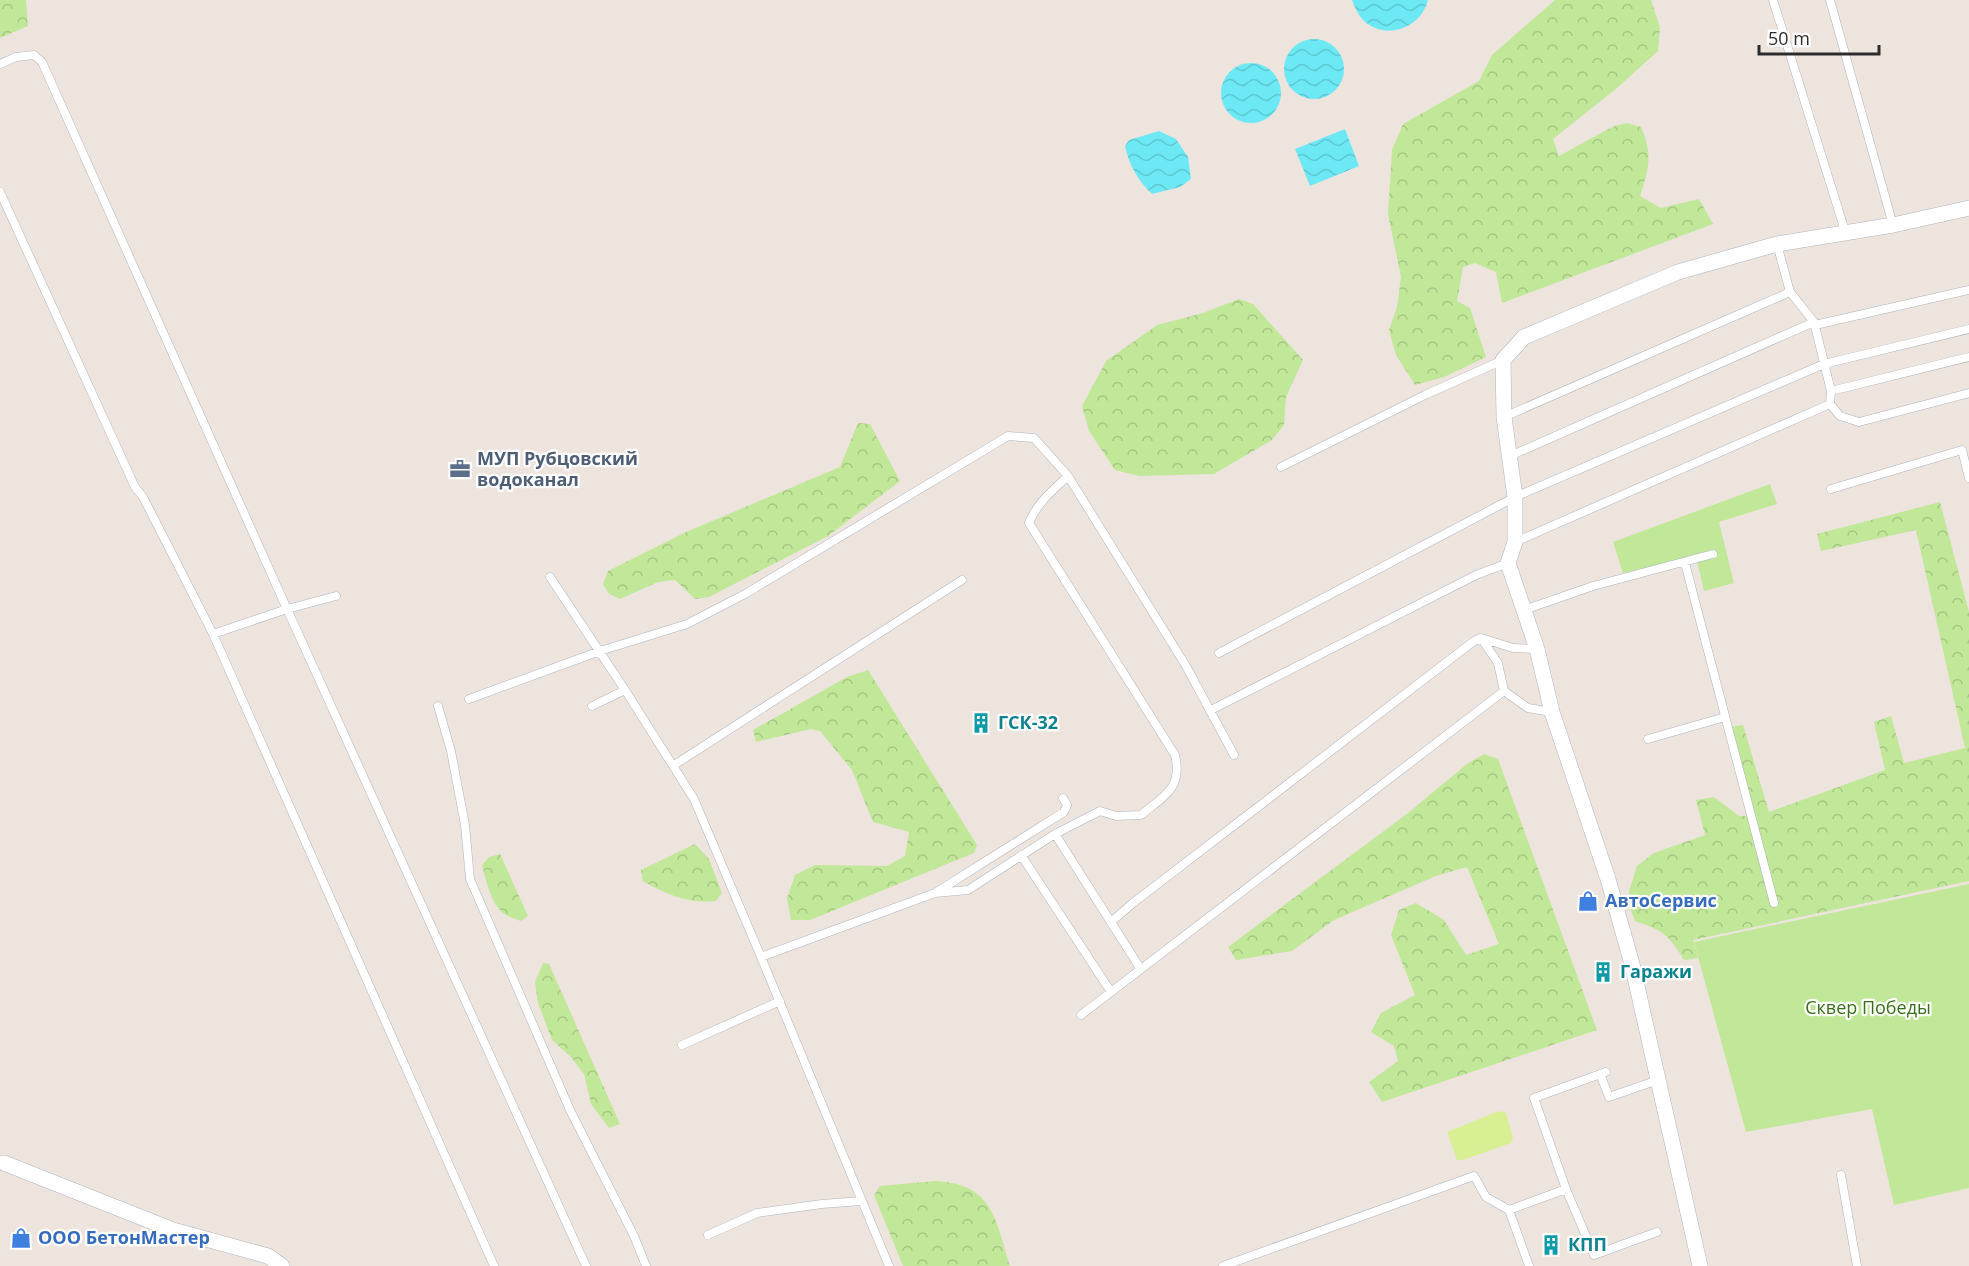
<svg xmlns="http://www.w3.org/2000/svg" width="1969" height="1266" viewBox="0 0 1969 1266" font-family="'Open Sans',sans-serif">
	<defs>
		<pattern id="forest-crowns" width="20" height="18" patternUnits="userSpaceOnUse" patternTransform="scale(1.5)"><rect width="20" height="18" fill="#c1e798"/><path d="M2 6a3 3 0 1 1 6 0M12 15a3 3 0 1 1 6 0" fill="none" stroke="#a6c683"/></pattern>
		<pattern id="water-waves" width="16" height="10" patternUnits="userSpaceOnUse" patternTransform="scale(1.5)"><rect width="16" height="10" fill="#6ce9f5"/><path d="M0 5q4-4 8 0t8 0" fill="none" stroke="#5ec8d2"/></pattern>
	</defs>
	<rect width="100%" height="100%" fill="#eee4de"/>
	<path fill="#c1e798" d="M1770,484L1777,504L1719,522L1734,583L1704,591L1696,556L1623,573L1613,542Z
		M1969,884V1188L1894,1205L1872,1109L1746,1132L1694,942Z"/>
	<path fill="url(#forest-crowns)" d="M0,0H26L28,26L0,38Z
		M1555,0H1651L1660,27L1658,51L1617,88L1553,139L1559,156L1612,127L1627,123L1641,127C1653,155 1649,169 1640,196L1661,208L1699,199L1713,224L1502,303L1496,272L1475,263L1463,267L1457,301L1470,308L1486,357L1444,377L1415,385L1396,355L1389,330L1397,307L1401,277L1388,214L1392,150L1403,124L1479,81L1492,55Z
		M1239,299L1253,304L1303,360L1286,397L1284,425L1272,440L1214,474L1139,476L1115,470L1089,431L1082,406L1106,361L1157,325L1203,313Z
		M858,423L870,424L900,481L828,536L709,597L695,599L675,580L658,582L620,599L609,594L603,584L608,571L686,532L840,467Z
		M1940,502L1969,612V881L1693,940L1698,958L1684,960C1668,934 1664,931 1635,921L1629,905V891L1637,866L1654,853L1705,835L1696,800L1714,797L1739,816H1755L1730,727L1743,725L1769,812L1885,770L1874,722L1891,716L1904,763L1965,748L1916,530L1821,551L1817,534Z
		M868,670L977,845L974,853L810,920H791L787,898L795,875L815,865L887,866L905,856L909,832L873,822L852,770L820,731L811,729L756,742L753,730L847,677Z
		M1484,754L1498,759L1597,1030L1382,1102L1369,1082L1398,1061L1394,1046L1371,1032L1381,1013L1415,995L1391,935L1399,910L1416,903L1444,920L1466,955L1499,944L1467,867L1436,876L1334,920L1292,951L1236,960L1228,947L1408,813L1467,764Z
		M695,844L709,859L722,893L716,901C690,904 666,895 643,881L641,870Z
		M500,854L528,916L521,921C516,919 508,917 503,913C491,903 486,880 482,865L489,857Z
		M543,963L549,964L620,1124L609,1128L591,1104L584,1074L571,1057L552,1040L538,1003L535,982Z
		M935,1181C994,1184 995,1219 1010,1266H903L874,1195L880,1186Z"/>
	<path fill="#d9ef93" d="M1499,1111L1506,1113L1513,1137L1511,1143L1463,1160H1457L1447,1132Z"/>
	<path fill="url(#water-waves)" d="M1352,0H1428C1421,28 1386,41 1364,21C1358,15 1355,7 1352,0Z
		M1284 69a30 30 0 1 1 60 0a30 30 0 1 1-60 0Z
		M1221 93a30 30 0 1 1 60 0a30 30 0 1 1-60 0Z
		M1345,129L1359,166L1310,186L1295,149Z
		M1159,131L1176,139L1188,157L1191,179L1180,187L1152,194C1138,181 1129,165 1125,146L1129,140Z"/>
	<g fill="none" stroke-linecap="round" stroke-linejoin="round">
		<g stroke="#aeb4bc" stroke-width="9">
			<path id="service" d="M1773,0L1846,234
				M1830,0L1893,225
				M0,64L16,57L34,55L42,62L287,609L586,1266
				M0,192L135,487L143,497L213,634L494,1266
				M1777,244L1790,292L1814,322L1831,391L1830,404L1840,416L1859,422L1969,393
				M1815,325L1969,290
				M1831,391L1969,357
				M1504,417L1790,292
				M1510,456L1814,322
				M1281,467L1425,395L1503,360
				M1831,489L1962,450L1969,478
				M1515,542L1830,404
				M1685,563L1774,903
				M550,577L625,690L694,799L761,957L889,1266
				M1524,610L1593,586L1713,554
				M213,634L287,609L336,596
				M1481,638L1498,663L1504,691L1528,708L1551,712
				M1219,653L1515,497L1824,364L1969,329
				M469,699L600,651L687,624L745,594L1008,436L1034,438L1068,476L1186,666L1234,755
				M438,706L451,751L465,825L470,879L570,1110L634,1236L646,1266
				M592,706L625,690
				M1211,710L1476,575L1508,563
				M1648,739L1725,717
				M674,765L962,580
				M1055,834L1140,968
				M1021,855L1111,992
				M935,893L968,890L1055,834L1100,811L1116,816L1141,815C1164,796 1183,788 1175,755L1029,523C1036,504 1053,490 1068,476
				M1112,921L1133,903L1474,641L1481,638L1513,648L1537,649
				M761,957L935,893L1064,812L1067,805L1063,798
				M1081,1015L1504,691
				M682,1045L780,1001
				M1606,1072L1534,1098L1566,1189L1594,1255L1657,1232
				M1600,1074L1609,1097L1658,1080
				M1841,1175L1857,1266
				M1509,1210L1566,1189
				M708,1235L757,1213L822,1204L861,1201
				M1223,1266L1474,1176L1486,1197L1509,1210L1529,1266"/>
		</g>
		<g stroke="#aeb4bc" stroke-width="16">
			<path id="minor" d="M4,1163L173,1230L268,1256L282,1266
				M1700,1266L1632,964L1608,879L1552,712L1537,649L1508,563L1515,542V497L1504,417L1503,360L1524,337L1678,272L1777,244L1893,225L1969,208"/>
		</g>
		<use href="#service" stroke="#fff" stroke-width="8"/>
		<use href="#minor" stroke="#fff" stroke-width="15"/>
	</g>
	<defs>
		<g id="office-bare" transform="scale(1.62)"><path d="M-6-3h4V-5.5h4V-3h4V5H-6ZM-1-4.5V-3h2v-1.5ZM-6 0V1H6V0Z" fill="#5c6f8a" stroke="#fff" stroke-width="2.5" paint-order="stroke"/></g>
		<g id="building-bare" transform="scale(1.62)"><path d="M-4-6H4V6H1V3H-1V6H-4ZM-2.5-4.3h1.7v1.8h-1.7ZM.8-4.3h1.7v1.8H.8ZM-2.5-1h1.7V.8h-1.7ZM.8-1h1.7V.8H.8Z" fill="#0f9aa8" stroke="#fff" stroke-width="2.5" paint-order="stroke"/></g>
		<g id="shop-bare" transform="scale(1.62)"><path d="M-5-2.5h2.3a2.7 3.5 0 0 1 5.4 0H5L5.5 6h-11ZM-1.5-2.5h3a1.5 2.3 0 0 0-3 0Z" fill="#3f7fe0" stroke="#fff" stroke-width="2.5" paint-order="stroke"/></g>
	</defs>
	<g fill-rule="evenodd">
		<use href="#office-bare" x="460" y="469"/>
		<use href="#building-bare" x="981" y="723"/>
		<use href="#shop-bare" x="1588" y="901"/>
		<use href="#building-bare" x="1603" y="972"/>
		<use href="#shop-bare" x="21" y="1238"/>
		<use href="#building-bare" x="1551" y="1245"/>
	</g>
	<g text-anchor="middle" stroke-width="4.5" stroke-linejoin="round" paint-order="stroke">
		<g font-size="18" font-weight="bold" fill="#4e5e75" stroke="#fff" text-anchor="start">
			<text x="477" y="465">МУП Рубцовский<tspan x="477" dy="21">водоканал</tspan></text>
		</g>
		<g font-size="18" font-weight="bold" fill="#0d838f" stroke="#fff" text-anchor="start">
			<text x="998" y="729">ГСК-32</text>
			<text x="1620" y="978">Гаражи</text>
			<text x="1568" y="1251">КПП</text>
		</g>
		<g font-size="18" font-weight="bold" fill="#366cbe" stroke="#fff" text-anchor="start">
			<text x="1605" y="907">АвтоСервис</text>
			<text x="38" y="1244">ООО БетонМастер</text>
		</g>
		<g font-size="18" fill="#396f17" stroke="#fff">
			<text x="1868" y="1014">Сквер Победы</text>
		</g>
	</g>
	<path d="M1759 45v9h120v-9" fill="none" stroke="#2c2c2c" stroke-width="3"/>
	<text x="1768" y="45" font-size="18" fill="#2c2c2c" stroke="#ffffff" stroke-width="4.5" paint-order="stroke">50 m</text>
</svg>
